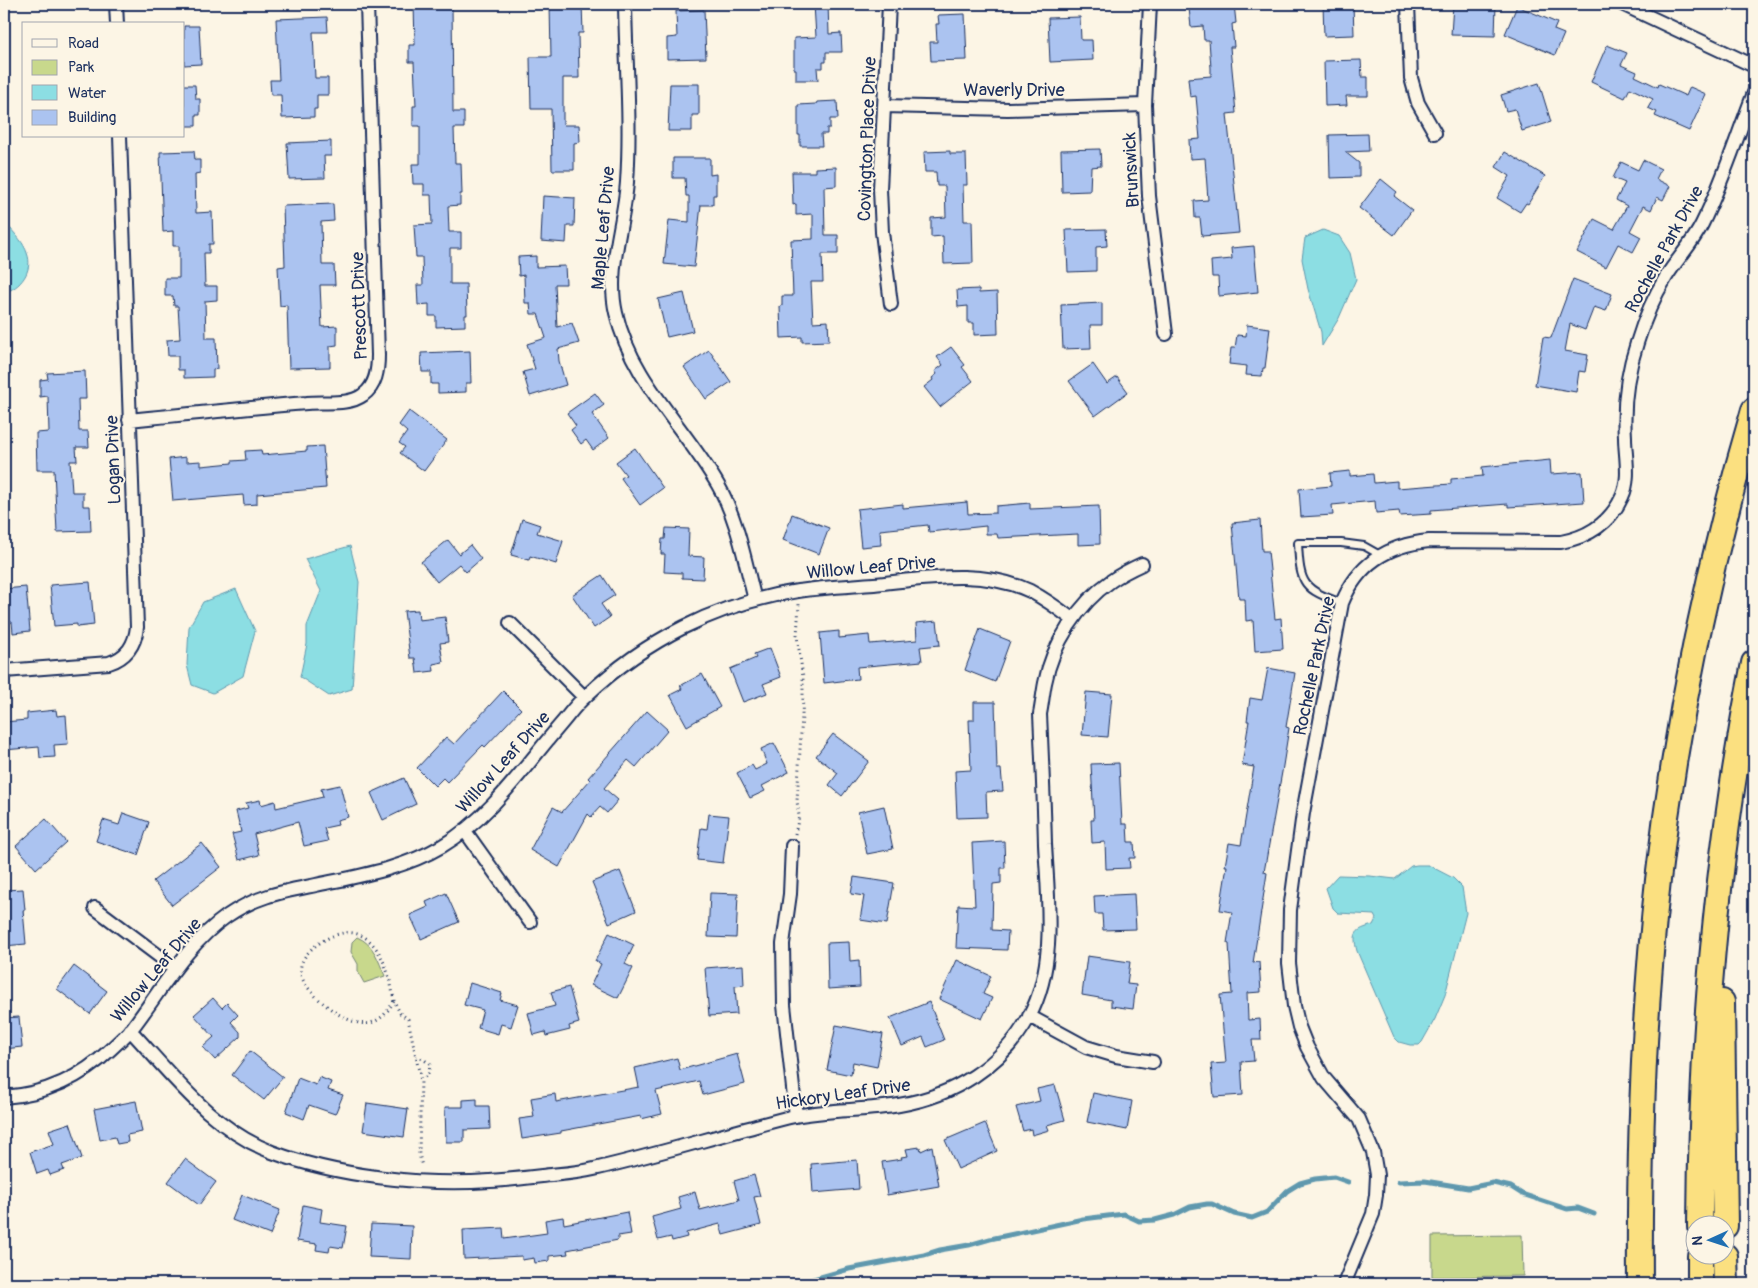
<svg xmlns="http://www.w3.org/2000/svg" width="1758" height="1288" viewBox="0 0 1758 1288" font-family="Pangolin,sans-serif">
	<rect width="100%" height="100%" fill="#fcf5e5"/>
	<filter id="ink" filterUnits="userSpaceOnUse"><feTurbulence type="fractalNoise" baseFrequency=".02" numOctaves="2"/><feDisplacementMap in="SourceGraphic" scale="10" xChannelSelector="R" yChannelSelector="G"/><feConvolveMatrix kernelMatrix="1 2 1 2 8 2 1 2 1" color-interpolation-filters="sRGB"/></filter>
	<g filter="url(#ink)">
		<path fill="#c8d88c" stroke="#728475" d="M357,937C374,944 378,960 385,976L364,983L358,972V964L351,952L352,942Z
			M1522,1235L1523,1276L1432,1277V1236Z"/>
		<path fill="#8cdee3" stroke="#5f98ae" d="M4,226L9,227C16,235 24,243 27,253C34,270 20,289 4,292Z
			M1323,230L1339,236L1350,253L1356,279L1339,318L1322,346L1321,332L1308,289L1302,259L1305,238Z
			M350,546L359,582L352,689L329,696L300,677L307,644V626L321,591L305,559Z
			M236,589L255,631L243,676L213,693L192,685L187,665L189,627L203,602Z
			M1417,865H1428L1453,878L1462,887L1466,913L1445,995L1435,1019L1422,1042L1419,1045H1410L1399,1042L1394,1037L1357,951C1352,932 1356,930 1373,925L1376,919L1374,915L1338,913L1333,908L1326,888L1338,875L1370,876L1395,879L1411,866Z"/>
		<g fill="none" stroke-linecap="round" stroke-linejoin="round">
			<path stroke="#5f98ae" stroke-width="5" d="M1399,1182L1425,1181L1468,1188L1493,1183L1511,1187L1522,1194L1567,1209L1578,1208L1594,1214
				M796,1284L849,1269L924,1255L940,1250L969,1245L990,1239L1083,1219L1124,1214L1139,1221L1155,1220L1174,1215L1190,1207L1207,1204H1212L1234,1214L1252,1218L1267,1212L1287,1191L1300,1183L1315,1179L1334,1177L1348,1182"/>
		</g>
		<path fill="#abc3f0" stroke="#1b2f5e" d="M414,4H452L453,112H464V128H454L455,163H461L462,194H460V205L448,206L449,232H461V248H450V284H466L467,315H465V326L436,327V316H429V304L418,305L417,285H423L422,257H416L414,225L432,224L431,195H424V184H413L412,164H420V126H413V106H416L414,62H409V45H415Z
			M550,4H582L583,33H578L579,78H563V125H579L580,142L574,143V170H552L551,109H531L530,57H551Z
			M814,4H828L829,34L841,33L842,52H826V62H823V68H817L818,80H796V69H794V38L816,37Z
			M1234,4L1236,23L1232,24L1234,47H1230L1236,113L1227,114L1239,233L1202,236L1200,218H1195L1194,201L1208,200L1205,158L1190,159L1189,140L1200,139L1196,96L1190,97L1188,78L1211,76V68L1209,40H1204L1203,26L1191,27L1189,8Z
			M1323,4H1353L1354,35L1324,36Z
			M1453,4H1496L1495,36L1451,35Z
			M1517,6L1557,23L1554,30L1564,34L1555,55L1505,34Z
			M704,10L706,58L667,59V38L677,37L676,11Z
			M965,14L967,60L931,61L930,42H937L936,24H939L938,15Z
			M327,17L328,32H313L315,78H328V95H317V109H314V117L282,118L281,95H271L270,80H279L276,19Z
			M1080,17L1081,40H1092L1093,60L1050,62L1048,18Z
			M184,26H199L201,64L184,65Z
			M1607,45L1627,53L1621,65L1637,72L1635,76L1658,87L1659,84L1686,96L1690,87L1706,94L1689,131L1655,116L1657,112L1648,108L1653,99L1630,88L1625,98L1591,82Z
			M1361,60L1362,77H1368V96H1346L1347,105L1325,106L1324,61Z
			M1539,83L1551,122L1522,131L1515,109L1506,111L1501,95Z
			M670,84H699V115H692V131H668Z
			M184,85H195L196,99H200V115H196V126H184Z
			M837,101L838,119H830V128H827V134H821L822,146H800V135H798V105L816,104L817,102Z
			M1368,134L1369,151L1345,152L1359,163V177L1330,178L1329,135Z
			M331,141V156H324L325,178L289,179L287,143Z
			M1100,149L1101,166L1091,167L1090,191L1062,192L1061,150Z
			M194,151L195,160H200V173L195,174L196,213L212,212L213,244H209V253H204L205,286H217V300L205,301L206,338H216L217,369L213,370V377L184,378V370H178V356H168L167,340L180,339L178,306H174L173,296H165V278H179V246H173V231L163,232L160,152Z
			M950,151V154H966L967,185H963L964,221H972L973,263L944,264L943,236L931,237V218L946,217L945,186H937L936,172H925L924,152Z
			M1505,152L1545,176L1528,204L1526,203L1520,212L1497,198L1510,176L1496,167Z
			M673,158H710V175L716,174V195H713V205H701L694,267L664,264L669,220L689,222V196H686L685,178H673Z
			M1643,160L1661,169L1656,179L1670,186L1663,200L1657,197L1651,210L1643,206L1630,231L1641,237L1633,252L1618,244L1606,267L1577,252L1594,219L1614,229L1627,206L1616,200L1625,183L1613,178L1621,162L1638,170Z
			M836,167V186L824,187L825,235H838V254H822L823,282H811L813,322L828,321L829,341L802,342V337L781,338L780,306H782V296H793L791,240L813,239V214L796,215V204L793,205L792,172H815V168Z
			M1381,179L1397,192L1394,196L1412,210L1394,235L1359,208Z
			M543,196L575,198L574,226H567L566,243L541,241Z
			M333,204L334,221L321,222L322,265H334L335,285H320L322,327L337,326V345L330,346V367L289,368L287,305L280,306L278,267L285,266L283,206Z
			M1106,229L1107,246L1096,247V271L1068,272L1066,230Z
			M1254,246L1258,292L1219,296L1218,277H1212L1211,261L1232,259L1231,248Z
			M536,256V267L565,266L566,284H555L557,327L572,323L579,343L558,349L559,361L566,385L530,396L523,372L535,369L527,344L546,338L538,314H531L530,303H525L524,275L519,276L518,257Z
			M1573,279L1612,294L1606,311L1594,307L1585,330L1570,324L1565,351L1588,355L1585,372L1579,371L1576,392L1535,385L1543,337L1551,338Z
			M979,289V293L997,292L998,334L974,335V323H968V306L958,307L957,290Z
			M684,293L693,331L667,337L658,299Z
			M1102,303V325H1090L1091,348L1063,349L1061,305Z
			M1247,325L1270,328L1265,368H1263L1262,376L1246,375L1247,366L1229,364L1231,348H1235L1237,335L1246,336Z
			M951,347L965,365L962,367L973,381L940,407L924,387L933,380L932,378L937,374L935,371L943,365L937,357Z
			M709,350L731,382L706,399L684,367Z
			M470,351L471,383H466V392L438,393V384H431V372H422L421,353Z
			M1093,364L1107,384L1117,377L1128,392L1095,416L1069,381Z
			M85,371L86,399H78L79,431H88L89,447H76L77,461H70L72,492H83V506H90L91,531L57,532L54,470H37L36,433L49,432L48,396L40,397V380L48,379L47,373Z
			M595,393L604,405L592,414L609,438L593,450L586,440L581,444L571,430L576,426L567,413Z
			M409,411L447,440L424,471L400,453L405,447L399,443L407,432L399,425Z
			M323,446L326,488L257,494V504L244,505L243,495L173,501L169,459L186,457V462L201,461V466L232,463V461L246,460L245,451L261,450L262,455L307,451V447Z
			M635,448L663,488L640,505L621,478L626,475L616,462Z
			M1550,460L1551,474L1582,472L1584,502L1508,507V504L1431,510V514L1400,516L1399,511L1376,513L1375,501L1332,505L1333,515L1301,517L1299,489L1331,486L1330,473L1350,471V476L1373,474L1374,483L1397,481V488L1451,484V479L1483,476L1482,467Z
			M967,502L968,514L996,513V506L1030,503V509L1099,506L1100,544L1078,545V534L998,538L997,534H986V526L929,532L928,525L880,530L881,545L861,547L857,509L903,504V508Z
			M792,514L829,528L819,554L783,540Z
			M522,519L540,525L537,533L563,541L556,564L530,556L529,560L511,555Z
			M1260,520L1262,551H1268L1275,619L1281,618L1283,649L1255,651L1253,620L1246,621L1245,599H1239L1232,523Z
			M666,528L689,529L688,556L704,557L703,579L682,578V573L664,572L665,554H661L662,539H665Z
			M448,540L459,554L470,545L481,559L466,572L459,564L437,582L421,562Z
			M602,575L615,595L601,604L610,617L594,628L572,595Z
			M90,582L94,625L77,627V624L54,626L50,585Z
			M26,587L30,631L13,633L12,622L4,623V589Z
			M418,610L419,620L445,617L448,642L440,643L443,662L433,664L434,671L417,673L415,658H410L404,611Z
			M937,621L940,645L920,647L922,661L857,667L858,679L824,683L820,633L839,631V638L869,635L870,644L917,640L916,623Z
			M980,629L1010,641L995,682L965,670Z
			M770,648L781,677L763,684L767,693L743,702L730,669L756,658L754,654Z
			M1268,668L1295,673L1286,727L1289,728L1282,772L1264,872L1267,873L1253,963L1259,962L1261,992L1247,993L1248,1020L1260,1019L1261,1040H1252L1254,1061L1241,1062L1243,1095L1214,1097L1211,1064L1226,1063L1220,995L1232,994L1229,944L1227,943L1232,912L1220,910L1227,866H1225L1229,843L1241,845L1254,767L1242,765L1249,721H1247L1250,698L1262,700Z
			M702,674L720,707L687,726L670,695L682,689L680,686Z
			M503,691L521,709L485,747L483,745L447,782L443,778L435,786L417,768L446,737L454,744Z
			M1086,692L1112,694L1108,737L1082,735Z
			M974,702H995L997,769H1001L1003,791L986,792L987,817L957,818L955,771L971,770L969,720H974Z
			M56,710L57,716L66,715L68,744L54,745L55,757L40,758L39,747L4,750V722L27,720V713Z
			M647,711L668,730L636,767L628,760L604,788L618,800L607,813L600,807L591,817L588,814L559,867L530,850L553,807L562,812L590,780L588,778Z
			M833,734L869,761L842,796L829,785L838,773L816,756Z
			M774,743L789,772L762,786L765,791L750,798L737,773L752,765L755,770L767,764L761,749Z
			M1119,763L1122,824H1127L1128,842H1134L1135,858H1129L1130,868L1106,869L1105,842L1092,843L1091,820H1094L1091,764Z
			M404,778L416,804L383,820L371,793Z
			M340,785L348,817L337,820L338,825L324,828L328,841L304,846L298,822L254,834L259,855L239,860L232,834L241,832L236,811L248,808L246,803L260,800L261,805L275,801L276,808L323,797L321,789Z
			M884,806L893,849L867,854L858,812Z
			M123,813L149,822L138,855L96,841L103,820L119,825Z
			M709,814L729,816L723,863L697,860L701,828L707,829Z
			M46,819L66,842L36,869L16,846Z
			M1004,841L1005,868H1001V883L993,884L992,930L1008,931L1007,950L956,948L958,905L975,906L972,843Z
			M202,843L221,867L172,905L153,881Z
			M620,871L636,911L609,923L592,882Z
			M854,877L894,883L887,924L860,920L864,896L851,894Z
			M23,889L25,910H23L26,944L4,946V890Z
			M446,893L459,922L421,939L410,915L428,907L426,902Z
			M710,893L738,894L736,938L708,937Z
			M1134,894L1136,929L1103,930L1102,914H1095L1094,896Z
			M609,933L634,945L625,964L633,968L618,998L591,985L601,964L595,961Z
			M849,942L850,961L859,960L860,987L828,989L827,943Z
			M1087,956L1130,962L1127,984L1136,985L1133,1009L1111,1006V1000L1082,995Z
			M957,960L991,976L983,994L992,998L982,1019L939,999Z
			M743,965L744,985L735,986L737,1014L709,1016L705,968Z
			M74,966L107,991L90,1014L57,989Z
			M470,983L502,993L500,1000L518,1005L511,1027L501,1024L498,1034L478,1028L483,1010L464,1005Z
			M569,987L579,1023L569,1026L570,1030L546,1036L545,1032L534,1035L528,1013L555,1006L551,992Z
			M213,998L222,1008L227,1003L238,1015L231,1022L240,1032V1037L215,1060L203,1047L214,1037L194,1015Z
			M929,1002L944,1040L927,1047L923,1037L902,1046L890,1018Z
			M19,1017L22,1047L4,1049V1018Z
			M836,1025L883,1034L877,1067L853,1062L851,1075L827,1070Z
			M250,1051L283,1077L264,1100L232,1075Z
			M737,1054L745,1084L703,1095L699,1081L656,1091L662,1114L641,1119V1116L561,1131V1133L522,1139L519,1119L534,1117L531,1098L555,1094L556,1102L639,1087L635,1068L677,1058L680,1070Z
			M319,1077L331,1082L328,1090L343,1095L335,1114L309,1105L304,1119L286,1112L298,1078L316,1085Z
			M1055,1085L1065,1120L1047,1125L1049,1130L1032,1135L1031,1129L1023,1131L1016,1107L1040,1101L1037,1089Z
			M1093,1093L1132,1101L1127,1130L1087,1122Z
			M477,1099V1106H489L490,1129L464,1130V1142H446L445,1107H463V1100Z
			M136,1101L142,1132L127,1135L128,1142L117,1144L115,1137L100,1140L94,1109Z
			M367,1103L408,1109L404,1137L363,1131Z
			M70,1123L82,1158L62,1165L64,1170L50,1175L48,1170L37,1174L30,1152L54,1144L49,1130Z
			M985,1123L997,1151L958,1169L945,1140Z
			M932,1146L939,1186L887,1195L882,1162L902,1159L901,1157L908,1156L906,1149L920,1147L921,1151Z
			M185,1159L216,1182L199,1205L168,1182Z
			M857,1160L859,1189L813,1193L811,1164Z
			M754,1175L760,1196L754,1197L761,1225L723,1235L720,1224L686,1233L687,1237L672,1241L671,1237L658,1240L652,1217L681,1209L678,1197L695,1192L700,1210L739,1200L734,1181Z
			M242,1195L280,1210L270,1235L232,1220Z
			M303,1205L322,1209L320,1222L347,1226L343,1248L330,1246L329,1252L316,1250L317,1244L297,1241Z
			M627,1212L631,1234L618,1236V1240L567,1250L568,1254L549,1256V1261L535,1263L534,1258L522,1260V1256L464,1259L463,1230L503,1228L504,1239L547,1233L545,1220L563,1217L564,1224Z
			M371,1224L412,1226L411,1259L369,1257Z"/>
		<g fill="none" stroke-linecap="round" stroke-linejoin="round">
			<g stroke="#1b2f5e" stroke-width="10">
				<path id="lane" d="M1342,603C1303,589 1300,585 1298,543H1341L1364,546L1380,555"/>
			</g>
			<g stroke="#1b2f5e" stroke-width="16">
				<path id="street" d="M116,4L117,24
					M625,4C626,63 631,123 627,182C624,225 606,270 616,313C631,380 685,427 718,485C738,520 745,562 755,600
					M889,4L880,189L882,232L891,304
					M1150,4L1145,105L1149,196L1166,334
					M1408,4L1411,78L1418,103L1435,133
					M1622,4L1754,66
					M884,106L1008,109L1145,105
					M129,420C188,414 247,408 307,403C324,401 348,406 363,395C376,386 378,370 378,355L367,4
					M510,623L584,697
					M4,671L109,663C127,657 135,645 137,627L120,136
					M465,831L530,922
					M792,846L790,894L783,944L784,1005L796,1116
					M95,908L175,968
					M1029,1016L1086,1047L1116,1056L1153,1062
					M130,1030C173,1076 212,1129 272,1152C336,1176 422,1186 490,1181C507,1180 525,1178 542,1176C559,1174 577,1173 594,1169C642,1158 690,1144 738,1131C757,1126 776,1120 795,1116C829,1109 865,1111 899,1105C953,1096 1002,1066 1029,1017C1057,965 1048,901 1045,844C1044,801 1042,757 1040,714C1042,704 1043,693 1045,683C1052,645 1079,603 1111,581C1121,574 1131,569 1142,564
					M4,1097C46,1094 81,1078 111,1049C118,1042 127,1035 133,1027C162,989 187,944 227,916C256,896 282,892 316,885C359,876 403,869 442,846C490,818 525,766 561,724C569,715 576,704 586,696C645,640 718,603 798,591C823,587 849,586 874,584C925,579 981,568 1030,591C1045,599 1059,609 1072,619
					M1344,1284L1373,1214L1376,1195L1377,1175L1373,1152L1359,1119L1324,1078L1307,1047L1299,1027L1294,1006L1289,963L1290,910L1303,813L1342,603C1358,564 1387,545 1429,541L1561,542C1588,537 1610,523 1622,497C1631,478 1625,456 1625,437C1623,406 1627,373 1637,343C1644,320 1653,298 1666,277C1677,259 1693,243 1702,224C1723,182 1737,136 1754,93"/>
			</g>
			<g stroke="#1b2f5e" stroke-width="28">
				<path id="highway" d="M1722,1002L1725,1226
					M1700,1226C1701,1037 1717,848 1754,663
					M1700,1256V1284
					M1725,1256L1726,1284
					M1640,1284C1639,1149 1643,1015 1658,880C1676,722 1709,563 1754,410"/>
			</g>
			<path stroke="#1b2f5e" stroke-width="3" stroke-dasharray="1 4" stroke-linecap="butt" d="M795,834L799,816L797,801L803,698V677L797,636L799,604
				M394,1001C388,959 368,910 318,944C308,951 298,962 301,975C306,994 350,1029 370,1023C382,1020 388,1011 394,1001L400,1013L408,1019L421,1081L419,1153L422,1167
				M416,1057L423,1059L430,1064L429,1073L422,1080"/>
			<use href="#lane" stroke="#fcf5e5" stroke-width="6"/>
			<use href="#street" stroke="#fcf5e5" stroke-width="12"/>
			<use href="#highway" stroke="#fbe080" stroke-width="24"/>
		</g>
	</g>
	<g text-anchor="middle" stroke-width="4" stroke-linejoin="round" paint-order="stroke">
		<g font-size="18" fill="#1b2f5e" stroke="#fcf5e5">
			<text x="1014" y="96">Waverly Drive</text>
			<text transform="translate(867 139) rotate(-88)" y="6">Covington Place Drive</text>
			<text transform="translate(1131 170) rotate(-93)" y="6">Brunswick</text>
			<text transform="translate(603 228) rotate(-85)" y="6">Maple Leaf Drive</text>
			<text transform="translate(1664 249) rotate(-61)" y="6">Rochelle Park Drive</text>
			<text transform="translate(359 306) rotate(-92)" y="6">Prescott Drive</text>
			<text transform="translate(113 460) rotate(-92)" y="6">Logan Drive</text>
			<text transform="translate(871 567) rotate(-5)" y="6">Willow Leaf Drive</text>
			<text transform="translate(1314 666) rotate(-78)" y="6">Rochelle Park Drive</text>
			<text transform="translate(503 762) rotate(-48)" y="6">Willow Leaf Drive</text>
			<text transform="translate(156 970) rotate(-50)" y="6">Willow Leaf Drive</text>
			<text transform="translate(843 1094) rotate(-8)" y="6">Hickory Leaf Drive</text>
		</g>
	</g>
	<rect width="1758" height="1288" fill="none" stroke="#fcf5e5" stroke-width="20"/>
	<rect x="10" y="10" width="1738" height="1268" fill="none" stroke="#1b2f5e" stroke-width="2" filter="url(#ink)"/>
	<rect x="22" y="22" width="162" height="115" fill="#fcf5e5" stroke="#a2a6af"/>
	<rect x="32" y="39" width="25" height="8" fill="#fcf5e5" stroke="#a2a6af"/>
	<text x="68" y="48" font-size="15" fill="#1b2f5e">Road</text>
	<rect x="32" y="60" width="25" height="15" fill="#c8d88c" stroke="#a2a6af"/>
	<text x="68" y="72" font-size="15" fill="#1b2f5e">Park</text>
	<rect x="32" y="85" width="25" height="15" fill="#8cdee3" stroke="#a2a6af"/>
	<text x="68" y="98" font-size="15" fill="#1b2f5e">Water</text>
	<rect x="32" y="110" width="25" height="15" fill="#abc3f0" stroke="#a2a6af"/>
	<text x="68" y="122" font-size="15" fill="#1b2f5e">Building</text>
	<g transform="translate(1710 1240) rotate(267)"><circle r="24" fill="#fcf5e5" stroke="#a2a6af"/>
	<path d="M0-4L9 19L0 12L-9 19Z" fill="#1f6fb2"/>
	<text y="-8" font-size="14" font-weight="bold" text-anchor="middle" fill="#1b2f5e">N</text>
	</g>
</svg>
